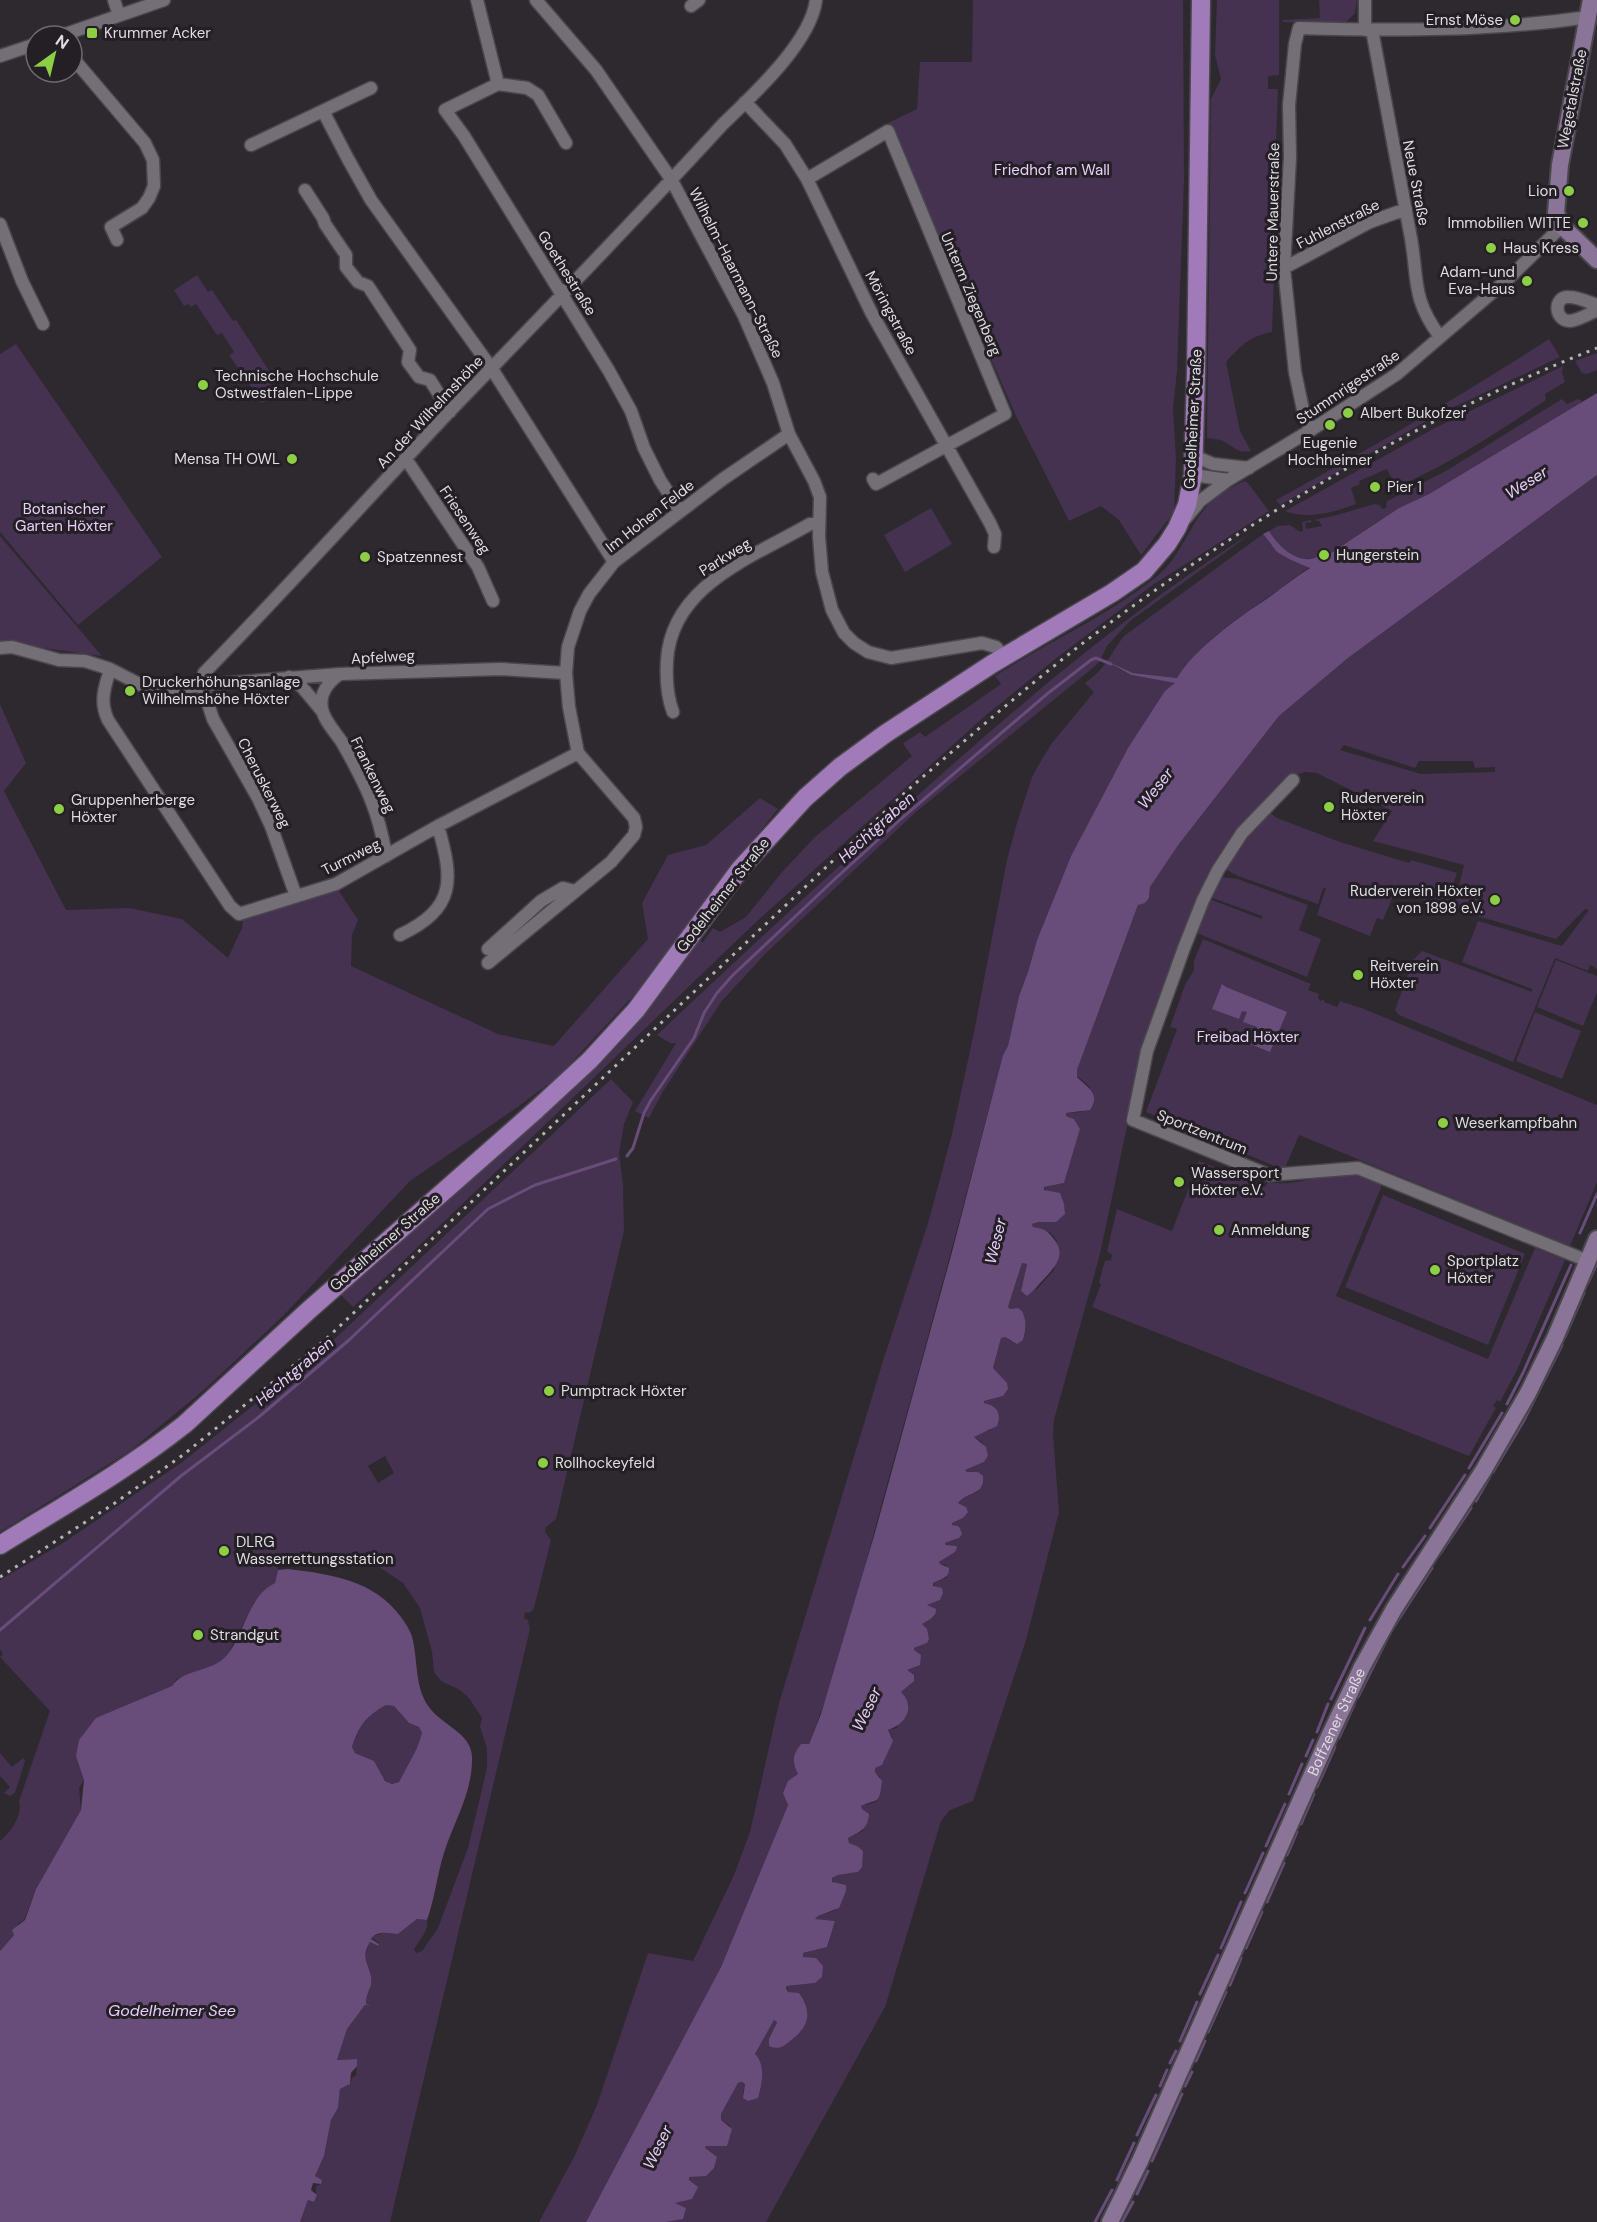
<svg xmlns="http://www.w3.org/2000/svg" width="1597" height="2222" viewBox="0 0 1597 2222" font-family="'DM Sans',sans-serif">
	<rect width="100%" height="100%" fill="#2d292f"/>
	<path fill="#443250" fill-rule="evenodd" d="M973,0H1183L1184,180L1177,371L1173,409L1176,460L1174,512L1141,555L1119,520L1101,506L1069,521L1016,416L888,123L917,109L920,62H972Z
		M1217,0H1279V75L1268,76V89H1278L1276,142L1272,146L1275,151L1274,273L1272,332C1249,336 1241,346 1226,362L1240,431L1251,451C1237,454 1235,447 1223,441C1218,439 1212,439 1207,438L1211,99L1221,79L1215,55Z
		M1319,0H1357L1355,13L1344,24L1283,22V20L1320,18Z
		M197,275L208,292L212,290L233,321L236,320L270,372L265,375L276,394L262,403L229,355L234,352L222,333L217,335L196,304L191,307L189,304L184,306L174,290Z
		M1549,339L1560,357L1435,416L1280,505L1276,500C1369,449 1460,397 1549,339Z
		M16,344L162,557L78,625L0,532V354Z
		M1597,353V370L1587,374L1582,373L1575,361Z
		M1563,366L1562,372L1565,382L1545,394L1546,400L1543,402C1496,433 1448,465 1396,487L1387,469L1359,481L1360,484L1351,488L1356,504C1336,512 1306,520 1285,511L1433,429Z
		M1562,399L1567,404L1578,399L1582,401L1578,406L1429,494L1399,508L1325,557C1318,555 1317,558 1311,559C1293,561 1277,544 1269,531L1277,526L1290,525L1300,532L1303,531L1302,522L1311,520L1312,522L1305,523L1306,529L1322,526L1319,521L1314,520L1337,515L1374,504L1379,505L1383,509L1386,508L1387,501L1446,471Z
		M1597,475V969L1590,965L1588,971L1555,958L1513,1062L1399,1015L1395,1010L1413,960L1422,951L1532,992V989L1462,962L1478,921L1562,946L1589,910L1585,909L1556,939L1453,909L1464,865L1373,841L1392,811L1317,773L1305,772L1293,776L1225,854L1143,1051L1100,1254L1054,1420L1053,1434L1059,1512L1026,1640L973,1801L950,1810L941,1821L885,2007L766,2222H665L686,2208L675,2203L706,2146H727L730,2126L721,2120V2114L738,2083L742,2082L745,2084L743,2093L759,2094L760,2086L755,2054L774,2020L777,2021L769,2039L775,2049L788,1992L787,1986L815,1983L802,1957L803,1953L827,1947L835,1921L814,1920L818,1916L836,1910L832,1878L838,1875L858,1872L857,1846L849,1843L848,1838L863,1831L861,1806L876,1802L880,1777L874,1772L875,1768L892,1737L888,1730L897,1728L901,1692L914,1680L906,1670L914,1648L927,1643L922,1624L935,1616L927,1605L940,1600L933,1583L946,1578V1565L940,1564L939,1562L955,1552L945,1543L959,1538L960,1526L952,1525L951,1523L963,1518L966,1507L958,1503L960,1499L979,1491L965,1470L984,1462L988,1456L982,1442L974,1437L977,1434L991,1430L984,1401L1003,1396L993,1368L1001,1338L1005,1337L1010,1341L1023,1340C1027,1327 1027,1320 1018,1308L1010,1309L1008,1307L1022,1263L1027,1264L1021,1291L1037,1289L1054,1270L1057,1241L1051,1233L1033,1227L1032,1224L1039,1222H1056L1044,1187L1064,1183L1080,1129L1074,1119L1066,1116V1113L1082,1112L1090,1087L1077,1076V1070L1138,905L1149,898L1150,887L1179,844L1279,716L1348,658ZM1344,745L1415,768L1419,761H1473L1475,768L1495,767V772L1421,774L1340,750Z
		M1244,481L1248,483L1269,511L1154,584L1054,660L985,716L754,924L402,1262L353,1307L339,1293L505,1148L697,940L703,942L713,928L720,932L746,917L783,871L815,837L912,756L903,744L905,742L920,732L925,737L1001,684L995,676C1048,642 1107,616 1156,577C1183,556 1190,519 1216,497C1224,490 1235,486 1244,481Z
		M931,508L952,544L905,572L884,535Z
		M1251,533L1230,549L1130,621L1107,646L1100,661L1094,667L916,812L766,953L721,1002L662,1093L649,1118L635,1111L676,1043H670L657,1035C739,957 822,881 907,805C1016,707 1127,612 1251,533Z
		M1263,534L1271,545L1310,567C1295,576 1283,588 1268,597C1237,619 1197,646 1177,678L1133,673L1114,666L1131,675L1175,683L1128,748L1071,856L1037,940L1028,972L1019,996L1008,1046L1003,1055C966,1197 928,1339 888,1481C861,1578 839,1679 797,1771L798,1775L783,1793L788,1805L721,1967L586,2222H539L575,2155L597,2105L648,1953L693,1961L734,1875L750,1832L779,1703L883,1361L929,1220L952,1134L973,1037L1007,860L1017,823L1032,777L1038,766L1052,743L1094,692L1085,683C1105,670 1110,654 1124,636Z
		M0,536L102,656L0,642Z
		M0,704L26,763L4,791L66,910L129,908L182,919L228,958L242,928L243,918L337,888L358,920L352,935L351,966L498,1034L554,1046L648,939L642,903L668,855L706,845L760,798L778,809L743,852L644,984L560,1075L519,1106L410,1181L284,1315L204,1390L130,1451L0,1532Z
		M1267,811L1277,818L1340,842L1409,863L1411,860L1457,873L1446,907L1395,891L1383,920L1377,918L1370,936L1317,915L1326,888H1323L1318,904L1238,876L1223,868Z
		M1219,877L1238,879L1308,905L1299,930L1321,939L1307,977L1194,932L1209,899L1262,919V916L1210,897Z
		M1203,939L1311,984L1308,990L1319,994L1318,998L1320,1001L1325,999L1324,1002L1337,1007L1340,1001L1364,1009L1597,1105V1182L1570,1246L1299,1135L1286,1166L1279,1168L1146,1112L1177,1029L1170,1027L1185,985L1194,970V961Z
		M1556,960L1597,976V992L1583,1026L1537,1007Z
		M1535,1012L1581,1031L1562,1079L1516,1061Z
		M611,1079L633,1102L624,1124L619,1153L623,1185L624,1231L556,1519L546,1527L545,1532L551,1540L534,1608L531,1612L525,1613L524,1618L528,1620L530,1629L390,2222H300L308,2200L314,2202L316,2195V2186L321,2184L315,2176L324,2156L331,2120L338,2108L340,2089L350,2084L352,2078L356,2075L357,2059L337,2060L347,2029L365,2005L372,2006L366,2004C366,1996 369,1992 371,1985C374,1969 359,1960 370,1942L377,1946L379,1943L371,1937L385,1932L398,1934L417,1919L427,1920C429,1930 420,1940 414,1949L416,1953L422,1951L438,1928L468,1848L487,1768V1748L480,1727L482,1718L469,1698L460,1690L441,1681L434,1672L432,1652L420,1608L403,1583L367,1559L328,1552L278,1558L276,1559L278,1570L275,1583L255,1601L228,1654L216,1666L177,1679L172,1686L136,1702L80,1768L84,1780L79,1788L81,1810L36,1889L24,1920L18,1924L14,1935L0,1951V1841C11,1832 23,1815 19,1801L50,1711L0,1657L3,1654L0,1649V1580L63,1543L181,1463L324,1349ZM385,1456L394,1473L378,1483L368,1466Z
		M1199,1161L1265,1187L1268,1182C1298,1188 1329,1169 1359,1176C1367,1178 1375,1182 1382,1185L1336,1296L1488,1359L1535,1248L1565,1260L1517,1370L1500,1402L1497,1400L1493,1406L1496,1408L1469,1456L1092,1307L1101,1285L1099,1282L1105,1261L1111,1260L1112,1255L1107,1251L1117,1209L1172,1231Z
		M1383,1195L1525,1254L1488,1345L1345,1287Z
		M386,1704L394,1706L409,1723L419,1727L422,1733L417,1748L399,1782L392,1784C376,1778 377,1760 355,1753L352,1747C359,1727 367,1715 386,1704Z
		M0,1753L12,1767L23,1758L25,1761L15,1793L10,1796L4,1793L10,1787L0,1776Z"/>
	<path fill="#684c79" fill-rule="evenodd" d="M1597,393V475L1348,658L1279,716L1179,844L1150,887L1149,898L1145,903L1138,905L1077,1070V1077C1088,1088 1101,1094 1090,1110L1066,1113V1116L1074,1119L1080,1129L1064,1183L1044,1187V1190L1060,1193L1064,1204L1065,1214L1056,1222H1039L1032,1224L1033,1227C1044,1229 1047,1230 1053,1238C1067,1254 1056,1266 1044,1279C1038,1285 1034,1291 1027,1296L1021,1291L1027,1264L1022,1263L1008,1307L1010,1309L1018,1308L1022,1311C1027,1322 1026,1329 1023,1340L1017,1344L1005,1337L1001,1338L993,1368L1007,1383L1008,1389L1003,1396L984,1401V1403C997,1406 1002,1413 997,1426L974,1437L986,1447L988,1456L984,1462L965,1470L967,1472H978L983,1476C985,1496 967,1491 958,1503L966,1507L968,1512L963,1518L952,1523V1525L959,1526L962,1534L959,1538L945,1543L946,1545L956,1546L957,1548L955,1552L939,1562L940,1564L949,1568C950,1578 941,1579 933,1583V1586L942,1588L943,1593L940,1600L927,1605L936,1609C937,1617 928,1620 922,1624L927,1629L929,1639L927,1643L914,1648V1650L921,1655L920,1665L907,1670L914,1675V1681L901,1692C916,1707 906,1724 888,1730L893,1741L882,1765L875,1768V1772L882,1781C879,1805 879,1798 861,1806L862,1809L869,1814C868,1829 860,1832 848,1838L849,1843L857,1846L863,1851L862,1867L858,1872L838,1875L832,1878V1882L846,1885V1891L839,1908L818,1916L815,1919L835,1921L827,1947L803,1953V1957L816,1958L823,1966L822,1977L815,1983L787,1986L786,1988L788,1992L799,1993C813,2013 809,2027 790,2041C783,2047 778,2050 769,2046V2039L777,2022L774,2020L755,2054C766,2065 762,2084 758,2098L748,2101L743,2098L745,2084L742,2082L738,2083L721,2114V2120L732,2129L727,2146H706L705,2148L717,2157L714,2168L706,2176L689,2177V2180L698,2187L692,2199L675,2203L686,2208L683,2219L665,2222H586L721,1967L788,1805L783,1793L788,1781L798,1774C792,1761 792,1756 801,1744H809L821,1714L874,1536L952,1252L1003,1055L1008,1046L1019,996L1028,972L1037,940L1071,856L1128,748L1165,691L1175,683L1131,675L1108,662L1133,673L1177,678C1195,648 1239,617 1268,598C1282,588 1295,577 1310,568L1291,560L1277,552L1263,534L1269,531C1277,544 1293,561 1311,559C1317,558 1318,555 1325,557L1399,508L1429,494Z
		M1222,984L1226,987L1287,1012L1270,1052L1250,1044L1257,1027L1243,1022L1247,1012L1242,1011L1239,1019L1212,1009Z
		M288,1569C330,1574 374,1580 401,1617C406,1624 412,1633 413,1641C418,1664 415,1688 429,1707C440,1724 472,1733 472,1757C473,1792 454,1821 444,1853C437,1875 435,1898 427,1920L417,1919L398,1934C388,1933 377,1930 371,1939L379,1944L378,1946L370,1942C358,1960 374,1968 371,1985C369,1991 366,1996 366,2004L372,2006L365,2005L347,2029L337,2060L357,2059V2066L351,2073L350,2084L340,2089L338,2108L331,2120L324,2156L315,2176L322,2180L321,2184L313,2183L311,2190L317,2195L314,2202L308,2200L300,2222H0V1951L14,1935L12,1930L25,1920L36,1889L81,1810L84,1780L76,1756L79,1740L96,1718L172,1686C184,1668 212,1673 227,1655C246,1632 247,1597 275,1583L278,1570ZM386,1705L394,1706L409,1723L419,1727L422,1733L417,1748L399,1782L392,1784L385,1781L374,1761L355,1753L352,1747C359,1726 366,1716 386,1705Z"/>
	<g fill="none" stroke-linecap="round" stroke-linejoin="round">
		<path stroke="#684c79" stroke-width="3" d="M627,1156L633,1148L644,1113L651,1100L694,1038L704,1013L717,993L732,976L836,878L902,818L1047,694L1091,660L1096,658L1111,664
			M1580,1233L1597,1194
			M1588,1283L1597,1263
			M1565,1337L1584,1293
			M1507,1404L1523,1373L1571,1265
			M1469,1468L1502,1413
			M1493,1472L1523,1422L1562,1345
			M1476,1501L1489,1478
			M1430,1528L1465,1475
			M1440,1554L1471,1508
			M1403,1567L1425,1536
			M1370,1620L1398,1574
			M0,1630L181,1476L260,1416L349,1340L488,1209L535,1185L616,1159
			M1391,1631L1432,1568
			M1358,1697L1386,1641
			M1331,1699L1365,1628
			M1317,1732L1328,1704
			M1339,1738L1354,1705
			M1306,1756L1313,1740
			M1317,1787L1335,1747
			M1289,1794L1302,1764
			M1301,1824L1314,1794
			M1266,1846L1285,1804
			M1287,1855L1297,1832
			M1245,1893L1263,1853
			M1267,1902L1284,1863
			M1221,1948L1241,1902
			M1246,1948L1262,1912
			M1230,1985L1241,1958
			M1200,1994L1218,1955
			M1208,2032L1226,1992
			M1180,2041L1197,2002
			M1196,2061L1205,2041
			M1170,2063L1176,2051
			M1160,2086L1167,2070
			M1185,2086L1192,2072
			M1137,2135L1156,2095
			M1152,2161L1182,2094
			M1117,2180L1134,2143
			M1137,2194L1148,2171
			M1095,2222L1112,2190
			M1122,2222L1133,2202"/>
		<g stroke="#4a474c" stroke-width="15">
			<path id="street" d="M114,0L119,15
				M477,0L498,84L527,88L538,95L566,143
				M536,0L596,70L671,179L744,316L773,383L789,434L814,481L820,497L819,537L822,572L832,610L844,633L854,643L868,652L891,658L982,643L996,647L1004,657
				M691,6L699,0
				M1365,30V0
				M1372,30C1385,98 1397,165 1410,233C1419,278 1410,296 1440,337
				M60,36L164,0
				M0,56L36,44
				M72,57L145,143L153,160L154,186L149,198L142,208L111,227L117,240
				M498,84L445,110L464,136L609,371L631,411L644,448L660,480L680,511
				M745,102L785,144L807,179L871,312L990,523L995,534L994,547
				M323,111L348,159L371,200L492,369L614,562
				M251,145L371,88
				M807,179L888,131L1005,414L876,484L873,479
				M305,190L323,218L325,224L346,255V267L358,282L368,286L410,350L408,362L419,377L430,380L450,412
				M0,224L22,281L43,324
				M1284,268L1370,222L1406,209
				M1597,305C1588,302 1578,297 1569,297C1553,296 1554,321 1570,321C1579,320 1589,314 1597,310
				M1311,430L1305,419L1295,372L1284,268L1290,157L1289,105L1295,44L1299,28C1395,31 1493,31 1588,17
				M1194,456L1213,464L1249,468
				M406,459L478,567L493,601
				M1193,475L1228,480L1311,430L1397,374L1508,279L1562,226
				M1186,518L1200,501L1228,480
				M0,648L12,647L59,660L85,661L110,669L147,688L164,691L202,685L340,674L501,669L566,673
				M110,669C105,687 99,701 108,720L230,906L239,914L336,884L438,826L578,753
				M340,674C328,682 319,694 322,709C324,721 337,734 343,744C365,783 379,811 386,856
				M289,677L302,687L322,711
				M673,712C667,696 666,678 667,661C671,585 753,557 810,524H819
				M1293,780L1242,833L1218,870L1203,900L1184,948L1147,1051L1133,1120L1269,1175L1358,1168L1588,1261
				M296,896L271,826L258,798L213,719L202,685V680L204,673C288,587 368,498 450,411C542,316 634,221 723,124C753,95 811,42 816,0
				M400,935C457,908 453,879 438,826
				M488,949L541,901L563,888L575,891
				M488,963L611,862L634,835L636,827L634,818L578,753L569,707L566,673L568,647L580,611L589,594L614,562L723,479L789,434"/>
		</g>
		<g stroke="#4a474c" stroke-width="20">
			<g id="secondary">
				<path d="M1591,0L1560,165L1556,213L1562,226L1597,260"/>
				<path id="s1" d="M1110,2222L1140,2161L1327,1741L1362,1667L1394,1609L1483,1471L1528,1393L1555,1338L1597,1239"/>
			</g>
		</g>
		<g stroke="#4a474c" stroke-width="21">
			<path id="primary" d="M0,1545C63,1506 127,1470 185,1424L309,1310L536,1110L590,1060L636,1010L740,869L805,798L840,767L885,734L992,664L1112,593L1144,571L1167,544L1177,528L1187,505L1193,475L1196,373L1201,0"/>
		</g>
		<use href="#street" stroke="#746f77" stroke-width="12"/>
		<use href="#secondary" stroke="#8a7498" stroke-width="16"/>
		<use href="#primary" stroke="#a17ab9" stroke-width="18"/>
		<path stroke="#b5b3b7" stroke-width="3" stroke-dasharray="3 6" stroke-linecap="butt" d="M0,1577L112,1505L183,1455L325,1340L910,788C968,738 1026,687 1087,640C1243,522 1415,420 1597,348"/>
	</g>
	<g fill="#8cce45" stroke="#231f25" stroke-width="2">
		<circle cx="1515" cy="20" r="6"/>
		<rect x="86" y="27" width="12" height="12" rx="3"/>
		<circle cx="1569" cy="191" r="6"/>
		<circle cx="1583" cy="223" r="6"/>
		<circle cx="1491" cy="248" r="6"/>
		<circle cx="1527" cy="281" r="6"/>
		<circle cx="203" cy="385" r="6"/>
		<circle cx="1348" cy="413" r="6"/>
		<circle cx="1330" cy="425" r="6"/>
		<circle cx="292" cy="459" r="6"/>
		<circle cx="1375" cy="487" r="6"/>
		<circle cx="1324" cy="555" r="6"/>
		<circle cx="365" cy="557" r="6"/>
		<circle cx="130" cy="691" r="6"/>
		<circle cx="1329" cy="807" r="6"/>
		<circle cx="59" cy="809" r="6"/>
		<circle cx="1495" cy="900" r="6"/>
		<circle cx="1358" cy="975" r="6"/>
		<circle cx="1443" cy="1123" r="6"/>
		<circle cx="1179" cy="1182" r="6"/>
		<circle cx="1219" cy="1230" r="6"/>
		<circle cx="1435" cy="1270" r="6"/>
		<circle cx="549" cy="1391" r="6"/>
		<circle cx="543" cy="1463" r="6"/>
		<circle cx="224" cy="1551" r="6"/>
		<circle cx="198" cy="1635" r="6"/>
	</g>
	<g text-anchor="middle" stroke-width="6" stroke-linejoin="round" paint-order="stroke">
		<g font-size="15" fill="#dfdde1" stroke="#231f25" text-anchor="start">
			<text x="1503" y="25" text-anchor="end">Ernst Möse</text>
			<text x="104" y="38">Krummer Acker</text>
			<text x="1557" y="196" text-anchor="end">Lion</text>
			<text x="1571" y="228" text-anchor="end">Immobilien WITTE</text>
			<text x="1503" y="253">Haus Kress</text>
			<text x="1515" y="277" text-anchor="end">Adam-und<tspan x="1515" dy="17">Eva-Haus</tspan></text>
			<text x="215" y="381">Technische Hochschule<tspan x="215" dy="17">Ostwestfalen-Lippe</tspan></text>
			<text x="1360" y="418">Albert Bukofzer</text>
			<text x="1330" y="448" text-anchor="middle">Eugenie<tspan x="1330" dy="17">Hochheimer</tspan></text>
			<text x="280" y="464" text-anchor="end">Mensa TH OWL</text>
			<text x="1387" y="492">Pier 1</text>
			<text x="1336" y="560">Hungerstein</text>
			<text x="377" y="562">Spatzennest</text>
			<text x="142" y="687">Druckerhöhungsanlage<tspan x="142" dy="17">Wilhelmshöhe Höxter</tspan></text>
			<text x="1341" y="803">Ruderverein<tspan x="1341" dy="17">Höxter</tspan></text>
			<text x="71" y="805">Gruppenherberge<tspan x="71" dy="17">Höxter</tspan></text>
			<text x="1483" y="896" text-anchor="end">Ruderverein Höxter<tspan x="1483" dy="17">von 1898 e.V.</tspan></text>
			<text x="1370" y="971">Reitverein<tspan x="1370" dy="17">Höxter</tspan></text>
			<text x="1455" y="1128">Weserkampfbahn</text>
			<text x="1191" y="1178">Wassersport<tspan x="1191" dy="17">Höxter e.V.</tspan></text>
			<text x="1231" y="1235">Anmeldung</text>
			<text x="1447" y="1266">Sportplatz<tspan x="1447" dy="17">Höxter</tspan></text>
			<text x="561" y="1396">Pumptrack Höxter</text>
			<text x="555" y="1468">Rollhockeyfeld</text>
			<text x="236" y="1547">DLRG<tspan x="236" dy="17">Wasserrettungsstation</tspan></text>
			<text x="210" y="1640">Strandgut</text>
		</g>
		<g font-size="15" fill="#dfdde1" stroke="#231f25">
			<text transform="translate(1572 99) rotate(-79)" y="5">Wegetalstraße</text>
			<text transform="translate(1416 183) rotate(79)" y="5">Neue Straße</text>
			<text transform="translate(1273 212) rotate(-89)" y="5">Untere Mauerstraße</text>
			<text transform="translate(1338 224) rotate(-27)" y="5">Fuhlenstraße</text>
			<text transform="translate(567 273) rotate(58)" y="5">Goethestraße</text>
			<text transform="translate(736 273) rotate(63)" y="5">Wilhelm-Haarmann-Straße</text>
			<text transform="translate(971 294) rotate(67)" y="5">Unterm Ziegenberg</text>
			<text transform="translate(891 313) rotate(62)" y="5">Möringstraße</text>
			<text transform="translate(1348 387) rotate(-34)" y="5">Stummrigestraße</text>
			<text transform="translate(430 412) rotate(-47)" y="5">An der Wilhelmshöhe</text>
			<text transform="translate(1193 419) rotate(-87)" y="5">Godelheimer Straße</text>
			<text transform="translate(650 516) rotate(-38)" y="5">Im Hohen Felde</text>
			<text transform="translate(465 520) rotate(56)" y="5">Friesenweg</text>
			<text transform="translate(725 557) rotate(-32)" y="5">Parkweg</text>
			<text transform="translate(383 657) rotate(-3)" y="5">Apfelweg</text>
			<text transform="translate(373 775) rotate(64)" y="5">Frankenweg</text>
			<text transform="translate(264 783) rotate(63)" y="5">Cheruskerweg</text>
			<text transform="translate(351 857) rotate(-27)" y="5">Turmweg</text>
			<text transform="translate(723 895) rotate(-52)" y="5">Godelheimer Straße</text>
			<text transform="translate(1202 1132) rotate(22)" y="5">Sportzentrum</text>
			<text transform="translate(385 1242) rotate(-41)" y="5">Godelheimer Straße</text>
			<text dy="5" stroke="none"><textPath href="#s1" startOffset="549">Boffzener Straße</textPath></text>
		</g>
		<g font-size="15" fill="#e9d0fb" stroke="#231f25">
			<text x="1052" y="175">Friedhof am Wall</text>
			<text x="64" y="514">Botanischer<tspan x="64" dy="17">Garten Höxter</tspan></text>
			<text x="1248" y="1042">Freibad Höxter</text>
		</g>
		<g font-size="16" font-style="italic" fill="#e7cdf9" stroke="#231f25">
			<text transform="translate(1526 482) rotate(-32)" y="6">Weser</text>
			<text transform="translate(1155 788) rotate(-52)" y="6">Weser</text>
			<text transform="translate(876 827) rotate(-42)" y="6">Hechtgraben</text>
			<text transform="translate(995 1241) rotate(-76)" y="6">Weser</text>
			<text transform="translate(294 1371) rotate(-40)" y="6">Hechtgraben</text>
			<text transform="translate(866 1709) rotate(-64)" y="6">Weser</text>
			<text x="172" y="2016">Godelheimer See</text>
			<text transform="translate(657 2147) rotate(-64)" y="6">Weser</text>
		</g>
	</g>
	<g transform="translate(54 54) rotate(34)"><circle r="28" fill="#231f25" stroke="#6e6b70" stroke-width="1.5"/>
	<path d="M0-4.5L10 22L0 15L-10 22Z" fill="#8cce45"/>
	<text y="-9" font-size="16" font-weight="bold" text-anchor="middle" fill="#dfdde1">N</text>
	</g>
</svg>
